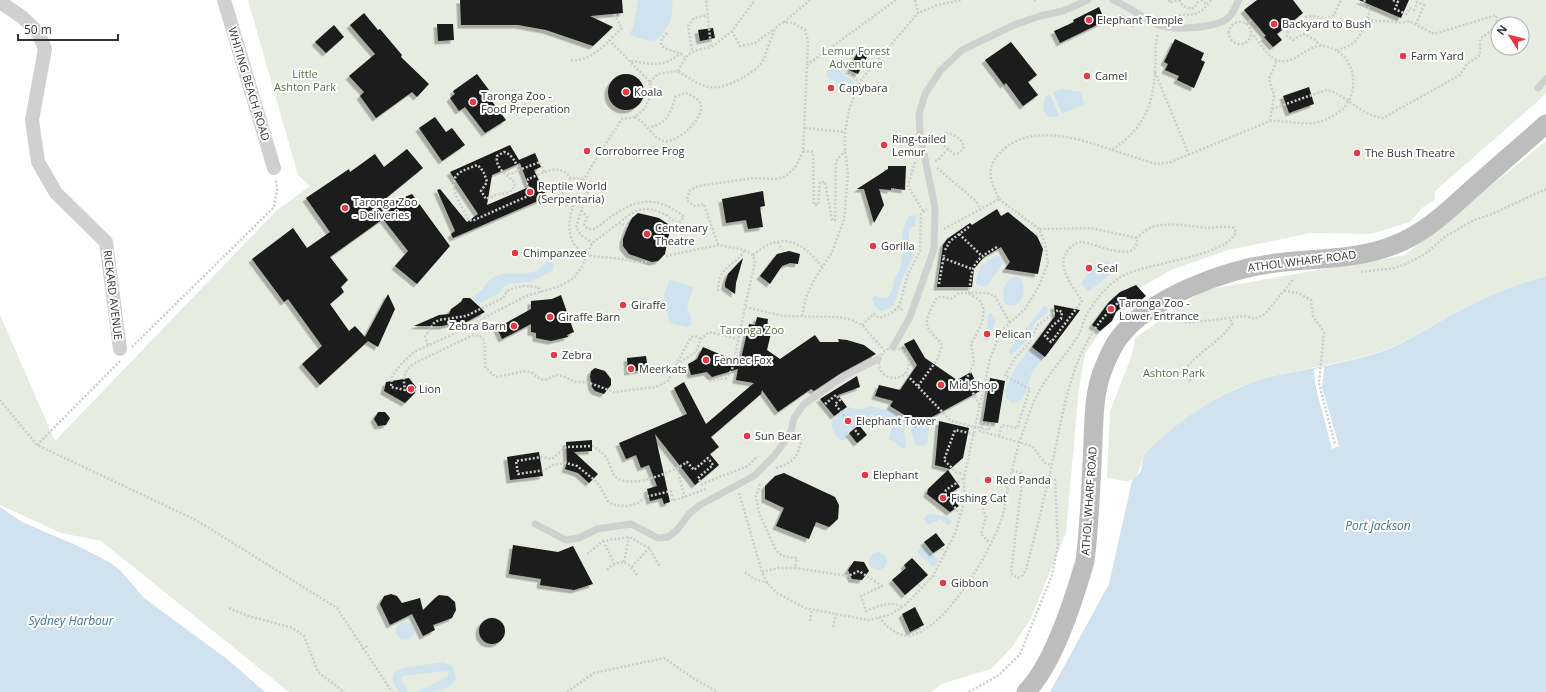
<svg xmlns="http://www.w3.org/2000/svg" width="1546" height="692" viewBox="0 0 1546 692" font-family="'Open Sans',sans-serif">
	<defs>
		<filter id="shadow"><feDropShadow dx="-3.5" dy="3.5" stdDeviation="0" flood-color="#0004"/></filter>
	</defs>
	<rect width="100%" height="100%" fill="#fff"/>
	<path fill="#e6ecdf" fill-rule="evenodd" d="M248,0H1546V94L1435,191V200L1422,208L1410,222L1371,234L1311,233L1228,250L1171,270L1123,298L1085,354L1079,388L1066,533L1031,618L1013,646L991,669L941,684L932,692H289L101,541L61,533L0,505V315L55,441L276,211L310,186L298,175ZM1498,24H1522V48H1498Z
		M1546,141V276C1512,285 1482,299 1451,315C1431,326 1413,338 1392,347C1347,365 1300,367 1254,382C1218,393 1188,415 1160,441C1156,445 1151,448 1147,453C1141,459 1141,471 1134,480L1125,481L1107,478L1110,411L1132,355L1135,338L1204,290L1405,255Z"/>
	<path fill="#cfe2ee" d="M638,0H672C674,19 668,30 654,42L629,35L633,27Z
		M832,66C835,67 848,77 852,80L854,83L851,92L841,91L837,83L827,77V70Z
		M1061,89L1081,92L1084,104L1062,114L1053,93Z
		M1050,94L1059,115L1055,117H1048L1043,110L1045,97Z
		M916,215L915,225C902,233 913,247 914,256L902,279L894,305L883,311C876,310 873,305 872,298L874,295L880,298H887C893,293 892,288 894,281C897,272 903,267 901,256L904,253C900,240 902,228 909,216Z
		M998,255L1004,262L986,287L976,284C977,268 983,261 998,255Z
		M554,258L553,270L531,282L511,283L503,287L500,293L478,304L472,298C475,294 480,293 484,288C486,286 486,283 489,281C502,268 518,277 533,272C542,269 545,261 554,258Z
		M1103,261L1109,262L1113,267V272L1088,292L1081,283L1097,263Z
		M1016,276C1030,281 1024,314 1004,303C1001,293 1005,278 1016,276Z
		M1546,276V692H1050L1109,584L1132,481C1135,478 1138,475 1140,472C1143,466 1142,457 1147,452C1181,418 1220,391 1267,378C1309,367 1352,364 1393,347C1413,338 1432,326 1451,315C1482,299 1512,285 1546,276Z
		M670,280L694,287L687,306L691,319V325L687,327L669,323L664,294Z
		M1044,306L1048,308L1047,313L1035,323L1026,341L1013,354L1011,355L1009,350Z
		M988,314H991L996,319L989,339L986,341L983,339L987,331Z
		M1032,347L1045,357C1041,361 1036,366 1033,371C1027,381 1026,405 1012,403L1005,396C1008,376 1019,362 1032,347Z
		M870,406L882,409H891L908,420L904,431L906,447L904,449L889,439L892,427L884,420L871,414L868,417L874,424L871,429L859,424L848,432L846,440C836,441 834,432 831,424L833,419L849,407C856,410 863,410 870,406Z
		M916,418L929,423L927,444L919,446L915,445L911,430Z
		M0,507L22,522L78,546L109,562L120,570L144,598L227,659L265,692H0Z
		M928,514L947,516L952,522L948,525L940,519L931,524H927L924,519Z
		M923,545L938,559V562L934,567L917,552Z
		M869 561a9 9 0 1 1 18 0a9 9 0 1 1-18 0Z
		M396 631a9 9 0 1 1 18 0a9 9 0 1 1-18 0Z
		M444,662L453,667L456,678C450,692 430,692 417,692L447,677L449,674L446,671L403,676L401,679L408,692H399L393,682V674L403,668Z"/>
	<path fill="#fff" d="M1324,367L1322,387L1339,446L1332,449L1315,384L1314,369Z"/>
	<path fill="#1a1a1a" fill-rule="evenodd" filter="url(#shadow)" d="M460,0H622L623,13L590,16L613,27L593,46L546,30L518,25H461Z
		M1257,0H1293L1303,13L1277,34L1282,40L1273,47L1264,37L1266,36L1244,10Z
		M1359,0H1409L1401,18Z
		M1099,7L1105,21L1060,43L1054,31L1074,22L1073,20Z
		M364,13L378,30L380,29L402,55L401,57L429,84L417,97L412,92L376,118L360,96L364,92L349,76L375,54L350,25Z
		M437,24H453L454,40L438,41Z
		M334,25L344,37L326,53L315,42Z
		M713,28L715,38L700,41L698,30Z
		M1175,39L1204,53L1201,60L1205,62L1194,88L1177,80L1179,76L1165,70L1168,64L1164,62Z
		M1011,42L1037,75L1028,82L1038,95L1023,106L1006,83L1004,85L985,60Z
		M858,51L868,55L858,74L849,70Z
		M608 92a18 18 0 1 1 36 0a18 18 0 1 1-36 0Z
		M477,74L489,90L485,92L506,120L485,133L465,107L459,111L450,98L455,94L453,91Z
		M1309,87L1314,104L1289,113L1283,96Z
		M435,117L446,132L452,128L465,145L442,161L419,128Z
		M510,145L519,160L535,153L541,167L534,170L547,197L453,238L451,234L455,231L437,190L440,189L467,222L478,214L450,172ZM520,163L529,187L487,205L492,175Z
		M407,149L423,168L369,212L412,194L450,246L417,284L395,266L408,251L383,219L330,257L348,280L341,287L344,292L330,304L349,331L355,326L365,337L388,294L395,309L378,347L368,341L320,385L302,364L322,346L288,299L284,302L252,259L293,228L307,248L330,232L306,198L349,169L350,172L375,154L384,167Z
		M888,166H906L905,190L891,188V190L879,189L884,205L874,223L864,189H857L888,169Z
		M763,191L765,206L760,207L763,227L748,229L746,220L726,223L722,199Z
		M997,209L1001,216L1008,212L1037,236L1043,249L1038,274L1005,269L1010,262L1001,247L984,257L974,269L972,287H937L943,245L947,239L970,223L972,225Z
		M638,213L659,218L668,224L670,229L665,254L658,261L652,262L629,254L623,246V239L628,226L632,218Z
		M789,251L800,254L798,264L790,263L782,266L770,284L760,276L777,254Z
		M743,258L736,283L735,294L725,287V283L728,274Z
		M1136,285L1146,296L1140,301H1129L1116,312L1112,321L1100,331L1092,325L1109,302L1120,292Z
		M561,295L574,332L567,335L568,337L551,341L536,338V333L531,332V324L502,339L497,328L531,309V301L552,299Z
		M463,298H470L485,312L457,327L454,323L442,326H414L439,315L449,314L451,309L461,302Z
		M1054,305L1080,310L1045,357L1032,347L1055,316Z
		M757,317L768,319L767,328L772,329L767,350L780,359L815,335L820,342H839L838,339L847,340L864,345L876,354L841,373L814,391L811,389L778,412L762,390L761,394L711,437L719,447L710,454L719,465L695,485L655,434L670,502L664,504L662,498L650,501L647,489L657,486L649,465L641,468L636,455L626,459L619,443L687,414L674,388L684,382L706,424L754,383L736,380L738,369L712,377L707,372L691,375L688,364L697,359L703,347L740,363L749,324L755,325Z
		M914,339L925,358L957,380L971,372L980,391L919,424L890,406L893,401L875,396L879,385L900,390L917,365L904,344Z
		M646,356L648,369L628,372L627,358Z
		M595,368L605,371L611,379V385L604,394L595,391L592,387L590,377L591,371Z
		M857,376L860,387L838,395L847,407L834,416L820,399Z
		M409,378L416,387L415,393L405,403L384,391L386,382Z
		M990,378L1005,381L998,423L983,421Z
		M378,412H385L390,418L386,425L378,426L374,419Z
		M939,421L969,428L963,458L950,469L935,465Z
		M859,425L867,435L857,443L849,433Z
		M592,440V451L574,452L598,474L589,483L578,473L565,469L567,462L566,442Z
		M539,452L543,476L510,480L507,457Z
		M948,470L960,487L952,492L959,503L957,504L959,506L950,512L927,494L928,489Z
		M784,473L835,497L839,505L838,519L829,527L816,522L809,539L776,526L784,508L765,499V486L775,476Z
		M936,533L945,545L933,553L924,542Z
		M513,545L558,552L573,546L593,584L574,590L540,585L541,579L509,574Z
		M912,558L928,575L905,595L892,580L906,568L904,565Z
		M854,561L864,562L869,571L862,580L852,579L848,570Z
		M391,594L397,596L402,603L420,598L423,610L435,598L439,595L448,596L455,602L456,610L452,618L433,625L435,630L423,636L412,614L390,625L380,604L384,596Z
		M915,607L924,625L910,632L902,614Z
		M479 631a13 13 0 1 1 26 0a13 13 0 1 1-26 0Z"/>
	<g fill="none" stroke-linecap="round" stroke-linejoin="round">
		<path stroke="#cdcdcd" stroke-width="2.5" stroke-dasharray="2 2" stroke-linecap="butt" d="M915,0L918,13L937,5L961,0
			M1034,0H1038
			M1169,0L1170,3L1178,0
			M1179,0C1182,6 1187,9 1194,8L1199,0
			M1201,0L1208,5
			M1365,0L1362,5L1371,9L1367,18
			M1393,0L1398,2L1395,9L1406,14L1410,8L1414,10L1417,2L1424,5L1416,24
			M1124,15L1122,19L1133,26L1135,23
			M1171,17C1192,11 1195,22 1211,0
			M784,22L810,0
			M1229 33a11 11 0 1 1 22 0a11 11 0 1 1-22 0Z
			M1246,24L1252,19
			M732,31L740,46L755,43L774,29
			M667,33L662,38L661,45C668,52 678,50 685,57
			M609,40L650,82L652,94L645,108L635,117L622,119C605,146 538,233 587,254C594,258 606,257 614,258C627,259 633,263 647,262
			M1321,46L1314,39L1303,34L1293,40L1287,36L1288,31L1306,17L1313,16L1327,19L1334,15L1341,0
			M712,47L732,31L755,0
			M692,50L688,26L694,18L708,15
			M571,60C591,63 609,40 622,28L614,14
			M631,61C652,64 663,68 681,53
			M837,64L859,82
			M678,71C688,52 690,51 711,47L706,0
			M1155,72L1189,155
			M650,82L658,74L678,71C704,88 712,94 742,78C749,74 759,68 763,60C773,40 772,7 805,30L808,40L807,65
			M1272,109L1326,90C1347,94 1360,116 1383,118L1460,75L1467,64L1480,55V39L1497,26L1496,15L1434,34L1409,21C1398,25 1397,21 1386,21C1378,21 1375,22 1367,18C1359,38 1358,44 1337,50
			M635,117C646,123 654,138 663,141C676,145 704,118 701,106C700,99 691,95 685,93L675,97C672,113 665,125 649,127
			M1270,121L1274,95L1269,79L1277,60
			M805,128L845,132
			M946,133C954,134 962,139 964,147L959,153L954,154L942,144L941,139Z
			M1112,150L1156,164L1171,162L1270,121C1290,120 1309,128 1327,119C1335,115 1344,110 1348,102C1361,79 1349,48 1322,46C1307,45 1295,64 1280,61C1268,59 1261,44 1254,36L1251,34
			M803,151L813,152L814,205H818L820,182H825L832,220H835L836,161L845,151
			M935,161L938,160L948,149
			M915,162L908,186L923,211
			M937,168L976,201L980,209
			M504,172L511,174L519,170
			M544,172L540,162L519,170C515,162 513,155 504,152L497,156C495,169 507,174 514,182L515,186L511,191L504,194H498L486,199L481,191L487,182C485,175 483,169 477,165C471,168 461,170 457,175C447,185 463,208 468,219L472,221L528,196L530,192L527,183L528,179C542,174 560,161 570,178L584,179L591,183L581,210L587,217L584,225L588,229H595C625,205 649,188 684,217L679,223C673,222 671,218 666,215C644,204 636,209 619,223
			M551,199C562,195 569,190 570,178
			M999,199L1039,229L1045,243L1048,263L1039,286L1025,309L1001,331L990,359L975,427L989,430L990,425L982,423L980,431L1032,446L1046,464L1052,465
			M581,210L576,228L581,235L592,243
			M628,226L619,223L592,243L583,265L574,278L560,286L526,296L449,336L414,352L402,363L392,376L391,387L405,390C403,377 403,373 413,364L473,335L482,337L485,345V367L496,377L526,371L532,373L540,379L545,380L556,375L563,376L575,382H587L614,392L656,387L668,381L676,365L696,352L701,339L709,332L738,339
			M944,229L999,199C991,182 985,170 999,154C1027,122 1078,138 1112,150C1142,129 1152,110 1155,73C1156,58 1154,49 1158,34
			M959,234L982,256
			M778,242L782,250
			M718,245L704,204L694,206L687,200L689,191L698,186L754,178L776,179L786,176L795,168L803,151L807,65L896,0
			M997,247C972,261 972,266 969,293H987L995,296L1010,323
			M945,250L950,241L970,226
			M753,255C782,231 801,240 822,267
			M666,256L718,245L745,250L753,255L755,262L745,307
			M943,258L972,269
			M1361,272L1395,268L1406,264L1425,254L1446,236L1474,220L1492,214L1546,189
			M939,284L944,255
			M718,291C718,266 734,267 745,250
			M1284,291L1298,293L1311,300L1313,316L1324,332L1319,383L1335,445
			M902,310L899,307L908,274L920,251L921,214L927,209
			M1171,314L1187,323L1245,316L1255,319L1265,314L1294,278
			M802,316L806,297L814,280L831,254L844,220L848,172L845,151V132L849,110L859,82L918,13
			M862,325L874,314L879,318L890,314L899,307
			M428,345L425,337L434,323L439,320L466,316L503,298L507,291L514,288L524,286L538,287L542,293
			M132,347L274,207L277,190L276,179
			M879 363a15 15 0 1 1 30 0a15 15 0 1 1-30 0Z
			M676,365L691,337L695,336L701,339
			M709,381L726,378L732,370L745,307L783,316L839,317L852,320L862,325L884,350
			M1190,381L1186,368C1200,351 1219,342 1232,324L1230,318
			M918,386L937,360L942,346C939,338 925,331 927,320C927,317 935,300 937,298C942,295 947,299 952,298C955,297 958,294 960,293C966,292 970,294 975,297C993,308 978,331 971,344L974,363L966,380L980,406
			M0,400L37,445L196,520L337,608L392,692
			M825,404L836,395L840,400L835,404L859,435
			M999,436L1002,425L1017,428L1030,389L1005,376L1015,358L1029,343L1038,325L1058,310L1062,312L1061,319L1053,325L1045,336L1051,342L1052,341L1082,301C1073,286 1054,266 1069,249C1073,245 1077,242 1082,242C1095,243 1138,266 1137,238L1091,228L1039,229
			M37,445L120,361
			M776,468C792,463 799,457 801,440L797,436
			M677,469L685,497
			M1012,470L1023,474L1011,573L1014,576L1018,578L1023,575L1026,570C1035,535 1044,500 1052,464C1065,406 1071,343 1119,302L1124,310
			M965,475L956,472L944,460L955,430L974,434
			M760,484L756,497L759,513L776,550L782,556L797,558L795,568L848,576L859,571L882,586L861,596L866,611C879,606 890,600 902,607
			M706,489L673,501L671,491L645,497L638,503L627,506L613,505L608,501L597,482L577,466L566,463L553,465L545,470L518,474L516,461L542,457L552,459L566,447L593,446C598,449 603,453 607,459C611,465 611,473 617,478C632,489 673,472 687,462L694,470L708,458L713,465L698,478L702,484L748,466L758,456
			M739,493L762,572L768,584L777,593L805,608L868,620L889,615L903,607L933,576L955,534L964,502V478L975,427L951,421L905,373
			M983,508L986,517L981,534L990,543
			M960,515L945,493L946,490L964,478
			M603,541L614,563
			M942,548L946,553
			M587,554L603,541L629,537L649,548L660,567
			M624,562L629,537
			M632,567L649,548
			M607,570C619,558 628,560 637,575
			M745,572L754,579L768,583
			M762,572L778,568H795
			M918,585L922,588
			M229,608L248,616L293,628L304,636L318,672L344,692
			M879,617C886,627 899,638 912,635C947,627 991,551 1002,518C1006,503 1007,486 1012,470C1017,449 1026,421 1034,401C1045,377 1064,358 1078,336C1082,329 1083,321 1087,314C1095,300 1106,287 1119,278C1143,262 1226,258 1236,232L1234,228C1225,225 1216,228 1207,228C1191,226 1167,222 1152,227C1146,229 1141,235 1137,238
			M810,621L812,609
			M833,627L836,614
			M362,649L369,645
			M567,692L594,673L664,658L693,678L718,692
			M969,692L999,675L1020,654L1052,575L1058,545L1055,480L1048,479"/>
		<path stroke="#d0d0d0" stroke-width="7" d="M1113,0C1129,6 1143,19 1159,25C1173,31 1216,28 1228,18C1234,13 1235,6 1239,0
			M1538,88L1546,79
			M893,347L910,317L934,249L935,208L920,134L919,114L925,94L940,71L962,50L1014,25L1040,16L1063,11L1088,0
			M535,524L566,540L579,538L597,529L631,524L658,538L668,537L677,530L689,514L700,505L754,476L774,456L786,440L791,431L794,418L804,404L843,377L878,359"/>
		<path stroke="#d0d0d0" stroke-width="14" d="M224,0L274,168
			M0,2L22,17L38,32L45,49L32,120L38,162L56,193L106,242L120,349"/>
		<path stroke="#bdbdbd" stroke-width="19" d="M1026,692C1054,664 1074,599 1085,561C1090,522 1091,481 1093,442C1094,417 1094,390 1104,367C1108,357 1112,347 1119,338C1149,297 1227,269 1276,263C1315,258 1357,260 1394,245C1424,234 1449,210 1473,188C1497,167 1522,145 1546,124"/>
	</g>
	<g fill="#e63946" stroke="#fff" stroke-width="1.5">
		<circle cx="1089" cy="20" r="4"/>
		<circle cx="1274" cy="24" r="4"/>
		<circle cx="1403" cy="56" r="4"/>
		<circle cx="1087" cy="76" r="4"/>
		<circle cx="831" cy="88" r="4"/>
		<circle cx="626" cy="92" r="4"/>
		<circle cx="473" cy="102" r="4"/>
		<circle cx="884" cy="145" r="4"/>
		<circle cx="587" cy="151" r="4"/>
		<circle cx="1357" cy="153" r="4"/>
		<circle cx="530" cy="192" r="4"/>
		<circle cx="345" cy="208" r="4"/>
		<circle cx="647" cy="234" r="4"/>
		<circle cx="873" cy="246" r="4"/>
		<circle cx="515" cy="253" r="4"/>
		<circle cx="1089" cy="268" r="4"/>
		<circle cx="623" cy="305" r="4"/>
		<circle cx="1111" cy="309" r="4"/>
		<circle cx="550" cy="317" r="4"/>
		<circle cx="514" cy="326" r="4"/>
		<circle cx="987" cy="334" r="4"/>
		<circle cx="554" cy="355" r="4"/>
		<circle cx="706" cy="360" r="4"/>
		<circle cx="631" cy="369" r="4"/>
		<circle cx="941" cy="385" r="4"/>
		<circle cx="411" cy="389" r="4"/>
		<circle cx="848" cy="421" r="4"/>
		<circle cx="747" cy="436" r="4"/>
		<circle cx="865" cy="475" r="4"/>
		<circle cx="988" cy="480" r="4"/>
		<circle cx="943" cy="498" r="4"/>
		<circle cx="943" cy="583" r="4"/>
	</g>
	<g text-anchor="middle" stroke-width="4" stroke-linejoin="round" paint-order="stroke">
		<g font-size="11" fill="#333" stroke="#fff" text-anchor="start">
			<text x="1097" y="24">Elephant Temple</text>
			<text x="1282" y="28">Backyard to Bush</text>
			<text x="1411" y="60">Farm Yard</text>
			<text x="1095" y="80">Camel</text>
			<text x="839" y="92">Capybara</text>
			<text x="634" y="96">Koala</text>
			<text x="481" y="100">Taronga Zoo -<tspan x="481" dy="13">Food Preperation</tspan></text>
			<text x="892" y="143">Ring-tailed<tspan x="892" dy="13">Lemur</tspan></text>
			<text x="595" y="155">Corroborree Frog</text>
			<text x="1365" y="157">The Bush Theatre</text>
			<text x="538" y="190">Reptile World<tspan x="538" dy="13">(Serpentaria)</tspan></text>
			<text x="353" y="206">Taronga Zoo<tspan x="353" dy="13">- Deliveries</tspan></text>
			<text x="655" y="232">Centenary<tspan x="655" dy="13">Theatre</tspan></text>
			<text x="881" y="250">Gorilla</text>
			<text x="523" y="257">Chimpanzee</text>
			<text x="1097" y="272">Seal</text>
			<text x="1119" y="307">Taronga Zoo -<tspan x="1119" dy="13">Lower Entrance</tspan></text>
			<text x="631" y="309">Giraffe</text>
			<text x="558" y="321">Giraffe Barn</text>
			<text x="506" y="330" text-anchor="end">Zebra Barn</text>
			<text x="995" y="338">Pelican</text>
			<text x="562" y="359">Zebra</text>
			<text x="714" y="364">Fennec Fox</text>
			<text x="639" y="373">Meerkats</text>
			<text x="949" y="389">Mid Shop</text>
			<text x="419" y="393">Lion</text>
			<text x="856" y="425">Elephant Tower</text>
			<text x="755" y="440">Sun Bear</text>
			<text x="873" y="479">Elephant</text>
			<text x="996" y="484">Red Panda</text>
			<text x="951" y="502">Fishing Cat</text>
			<text x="951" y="587">Gibbon</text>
		</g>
		<g font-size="11" fill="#56703f" stroke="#fff">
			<text x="856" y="55">Lemur Forest<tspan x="856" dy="13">Adventure</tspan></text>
			<text x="305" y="78">Little<tspan x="305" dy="13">Ashton Park</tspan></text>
			<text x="752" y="334">Taronga Zoo</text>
			<text x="1174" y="377">Ashton Park</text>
		</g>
		<g font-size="11" fill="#333" stroke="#fff">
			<text transform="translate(249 84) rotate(73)" y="4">WHITING BEACH ROAD</text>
			<text transform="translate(1302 261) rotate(-7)" y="4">ATHOL WHARF ROAD</text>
			<text transform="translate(113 295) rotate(83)" y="4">RICKARD AVENUE</text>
			<text transform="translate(1089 501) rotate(-86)" y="4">ATHOL WHARF ROAD</text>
		</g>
		<g font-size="12" font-style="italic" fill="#3f7597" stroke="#fff">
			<text x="1378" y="530">Port Jackson</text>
			<text x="71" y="625">Sydney Harbour</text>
		</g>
	</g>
	<g transform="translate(1510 36) rotate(306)"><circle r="19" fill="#ffffff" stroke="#adadad"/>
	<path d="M0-3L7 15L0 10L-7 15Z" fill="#e63946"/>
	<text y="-6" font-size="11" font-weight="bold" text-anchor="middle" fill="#333333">N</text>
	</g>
	<path d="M18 34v6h100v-6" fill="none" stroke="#333333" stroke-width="2"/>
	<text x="24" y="34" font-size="12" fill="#333333" stroke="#ffffff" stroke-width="3" paint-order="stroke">50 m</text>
</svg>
